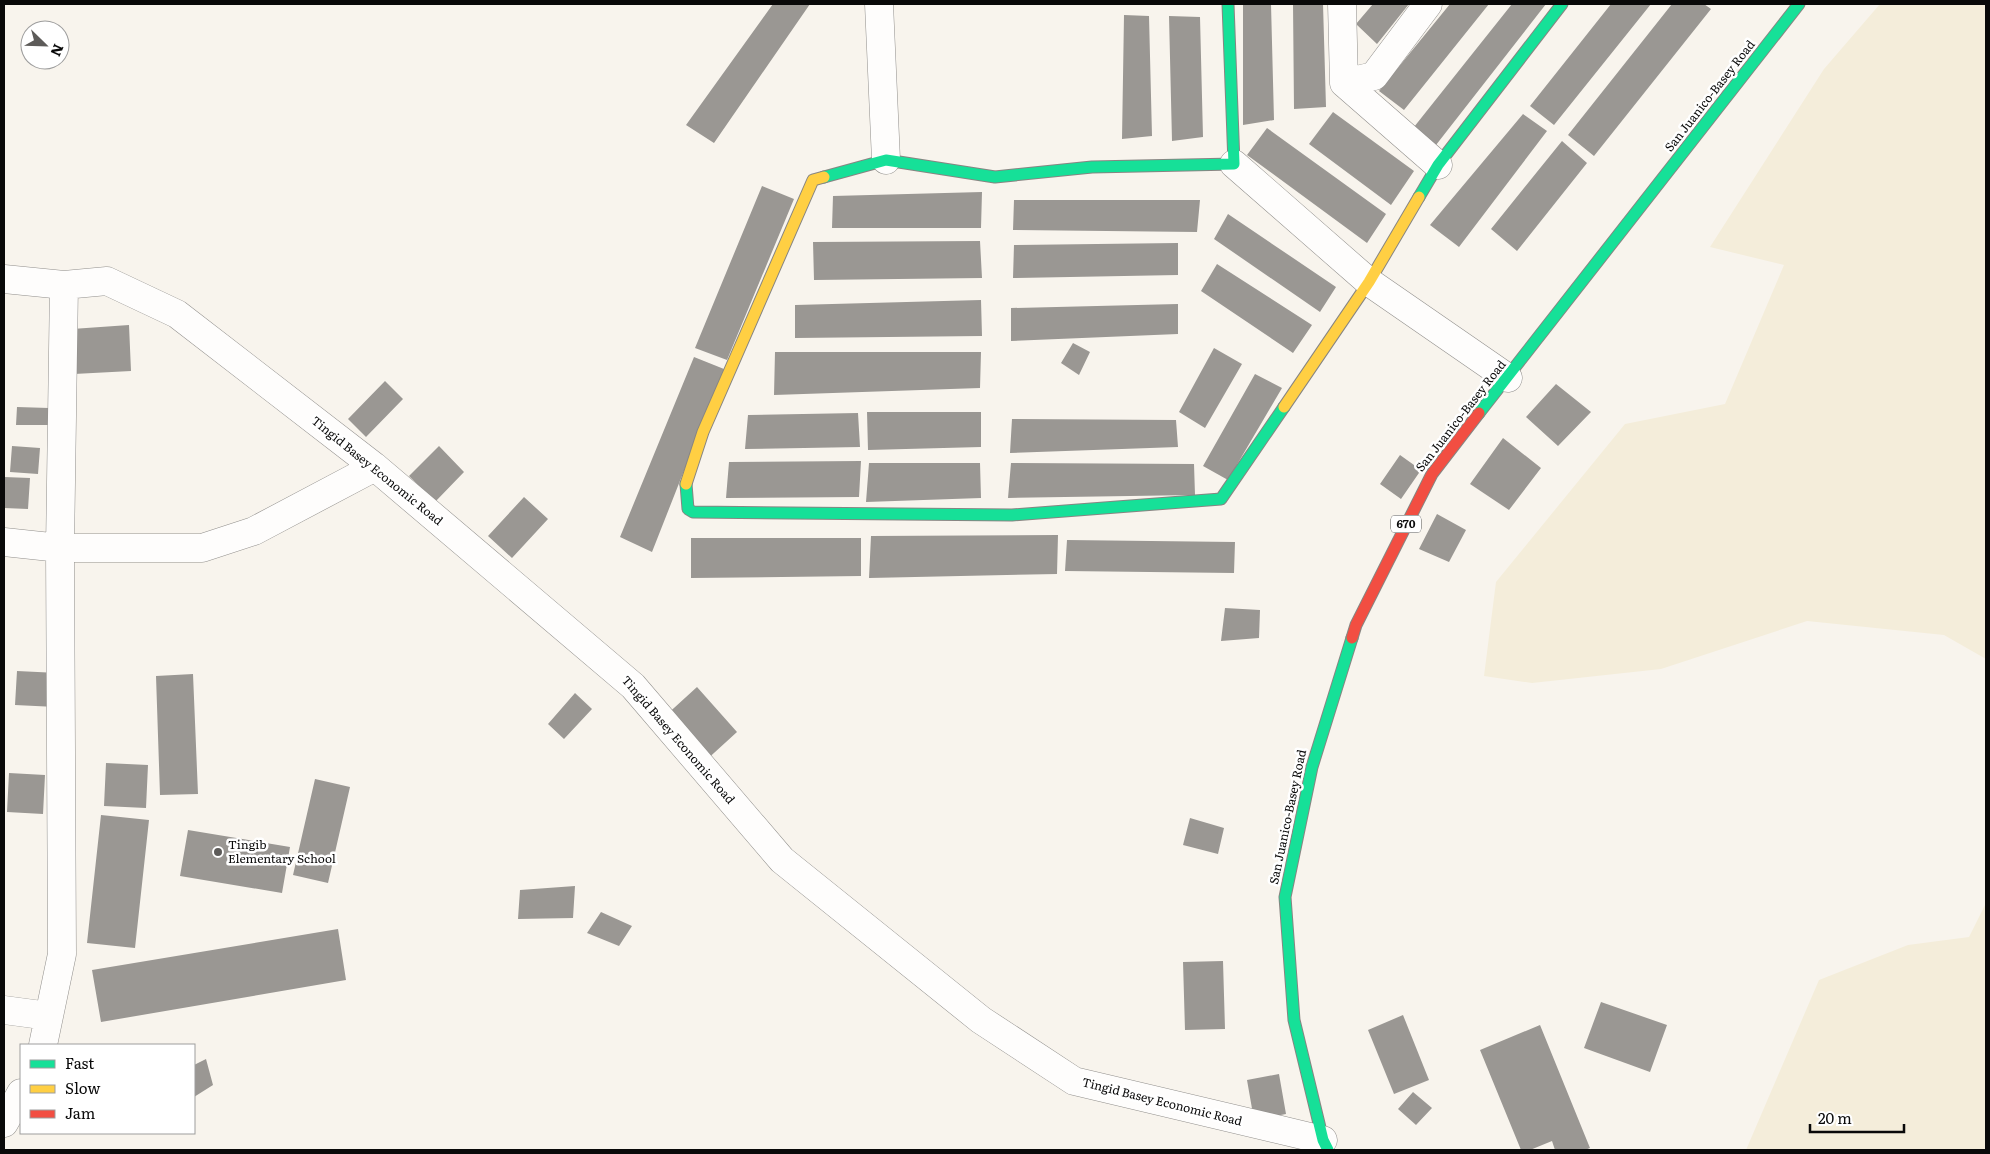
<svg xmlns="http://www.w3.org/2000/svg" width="1990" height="1154" viewBox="0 0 1990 1154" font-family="Literata,serif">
	<rect width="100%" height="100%" fill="#f8f4ed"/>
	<path fill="#f4edda" d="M1880,4H1986V659L1944,635L1807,621L1661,669L1532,683L1484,676L1496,582L1625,424L1725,404L1784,265L1710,247L1824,69Z
		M1986,903V1150H1746L1819,980L1908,945L1969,937Z"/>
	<path fill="#9a9793" d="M773,4H810L714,143L686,125Z
		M1243,4H1271L1274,120L1243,125Z
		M1293,4H1323L1326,107L1294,109Z
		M1373,4H1409L1377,44L1356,24Z
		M1450,4H1489L1404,110L1379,91Z
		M1512,4H1546L1436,145L1414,127Z
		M1611,4H1651L1554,125L1530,106Z
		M1672,4H1704L1711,9L1594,156L1568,135Z
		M1124,15L1149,16L1152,136L1122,139Z
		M1169,16L1200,17L1203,137L1172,141Z
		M1333,112L1414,171L1391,205L1309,144Z
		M1523,114L1547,131L1459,247L1430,225Z
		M1267,128L1386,214L1367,243L1247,155Z
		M1562,141L1587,163L1517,251L1491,229Z
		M762,186L794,199L727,360L695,348Z
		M982,192L981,228H832L833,196Z
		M1014,200H1200L1197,232L1013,230Z
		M1228,214L1336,287L1320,312L1214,239Z
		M980,241L982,278L814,280L813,242Z
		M1178,243V275L1013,278L1014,245Z
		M1217,264L1312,325L1293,353L1201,291Z
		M981,300L982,336L795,338V305Z
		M1178,304V334L1011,341V308Z
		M129,325L131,371L74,374L72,329Z
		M1073,343L1090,352L1079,375L1061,363Z
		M1214,348L1242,364L1205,428L1179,412Z
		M775,352H981L980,388L774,395Z
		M694,357L724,369L652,552L620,537Z
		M1255,374L1282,388L1228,480L1203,466Z
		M385,381L403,399L366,437L348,419Z
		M1556,384L1591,412L1558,446L1526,417Z
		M17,407L49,408L48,425H16Z
		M867,412H981V447L868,450Z
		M858,413L860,447L745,449L748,415Z
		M1012,419L1176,420L1178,447L1010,453Z
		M1503,438L1541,468L1509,510L1470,484Z
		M12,446L40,448L38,474L10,472Z
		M439,446L464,472L435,502L409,476Z
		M1400,455L1421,470L1401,499L1380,484Z
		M861,461L859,497L726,498L729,462Z
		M869,463H980L981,498L866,502Z
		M1011,463L1194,464L1195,495L1008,498Z
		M4,477L30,478L28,509L4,508Z
		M524,497L548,519L512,558L488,536Z
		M1437,514L1466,530L1449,562L1419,549Z
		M1058,535L1057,574L869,578L871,536Z
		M691,538H861V576L691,578Z
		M1067,540L1235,542L1234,573L1065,571Z
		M1225,608L1260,610L1259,638L1221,641Z
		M17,671L58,673L56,707L15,705Z
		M193,674L198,794L160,795L156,676Z
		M697,687L737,732L703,763L663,718Z
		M575,693L592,709L564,739L548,724Z
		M106,763L148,765L146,808L104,806Z
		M9,773L45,775L43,814L7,812Z
		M315,779L350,787L328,883L293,875Z
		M101,815L149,820L135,948L87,943Z
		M1190,818L1224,828L1218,854L1183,845Z
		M188,830L290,847L282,893L180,876Z
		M575,886L573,918L518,919L520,890Z
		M601,912L632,926L619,946L587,933Z
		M338,929L346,980L101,1022L92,970Z
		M1223,961L1225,1029L1185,1030L1183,962Z
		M1601,1002L1667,1025L1650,1072L1584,1048Z
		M1403,1015L1429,1080L1394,1094L1368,1030Z
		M1540,1025L1590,1148L1585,1150H1555L1552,1141L1530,1150H1521L1480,1050Z
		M206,1059L213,1085L194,1097V1065Z
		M1279,1074L1286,1114L1254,1120L1247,1080Z
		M1413,1092L1432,1108L1416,1125L1398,1109Z"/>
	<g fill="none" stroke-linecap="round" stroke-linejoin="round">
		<g stroke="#918f8c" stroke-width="29">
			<path id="street" d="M879,4L886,160
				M1342,4L1344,83L1438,165
				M1344,83L1374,76L1428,4
				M1234,164L1369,282L1508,378
				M4,279L64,285L107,281L177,314L375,467L633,686L782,860L981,1020L1074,1081L1323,1140
				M4,542L60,548H202L254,531L375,467
				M4,1010L49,1016
				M43,1045L62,954L60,548L64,285
				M4,1123L21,1093"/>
		</g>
		<g stroke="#878582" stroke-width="13">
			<path id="fast" d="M824,177L886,160L995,177L1092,167L1234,164L1228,4
				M1419,197L1438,165L1562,4
				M1479,413L1799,4
				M686,484L688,509L693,512L1012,515L1221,499L1284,407
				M1328,1150L1323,1140L1294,1020L1285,897L1312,767L1352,638"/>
		</g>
		<g stroke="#878582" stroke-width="13">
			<path id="slow" d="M1284,407L1369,282L1419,197
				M686,484L703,432L813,180L824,177"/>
		</g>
		<g stroke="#878582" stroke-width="13">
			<path id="jam" d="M1352,638L1356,625L1432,474L1479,413"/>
		</g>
		<use href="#street" stroke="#fefdfc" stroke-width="28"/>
		<use href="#fast" stroke="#16e098" stroke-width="11"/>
		<use href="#slow" stroke="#ffcf43" stroke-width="11"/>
		<use href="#jam" stroke="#f24e42" stroke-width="11"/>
	</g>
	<circle fill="#5d5b59" stroke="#fff" stroke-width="2" cx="218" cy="852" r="5"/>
	<g text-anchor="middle" stroke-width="5" stroke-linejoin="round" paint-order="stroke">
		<rect fill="#fff" stroke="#535353" stroke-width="1" x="1391" y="515.5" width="30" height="17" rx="4"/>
		<g font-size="11" font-weight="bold" fill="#090909">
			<text x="1406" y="528">670</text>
		</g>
		<g font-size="12" fill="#090909" stroke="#fff">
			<text transform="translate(1710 96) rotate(-52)" y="4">San Juanico-Basey Road</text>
			<text transform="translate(1461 416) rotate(-52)" y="4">San Juanico-Basey Road</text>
			<text transform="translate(377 471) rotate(39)" y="4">Tingid Basey Economic Road</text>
			<text transform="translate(678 740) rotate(49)" y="4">Tingid Basey Economic Road</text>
			<text transform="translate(1288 817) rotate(-78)" y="4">San Juanico-Basey Road</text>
			<text transform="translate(1162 1102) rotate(14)" y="4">Tingid Basey Economic Road</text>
		</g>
		<g font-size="12" fill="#090909" stroke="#fff" text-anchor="start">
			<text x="228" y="849">Tingib<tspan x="228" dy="14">Elementary School</tspan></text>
		</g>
	</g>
	<rect width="1990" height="1154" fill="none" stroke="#090909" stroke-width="10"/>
	<rect x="20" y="1044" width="175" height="90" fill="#ffffff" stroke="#9d9d9d"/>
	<rect x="30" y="1060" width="25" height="8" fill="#16e098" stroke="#9d9d9d"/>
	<text x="65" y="1069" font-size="15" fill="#090909">Fast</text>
	<rect x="30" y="1085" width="25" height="8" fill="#ffcf43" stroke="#9d9d9d"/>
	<text x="65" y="1094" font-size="15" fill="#090909">Slow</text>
	<rect x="30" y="1110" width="25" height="8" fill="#f24e42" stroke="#9d9d9d"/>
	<text x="65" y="1119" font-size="15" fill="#090909">Jam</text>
	<g transform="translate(45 45) rotate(113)"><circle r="24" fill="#ffffff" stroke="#9d9d9d"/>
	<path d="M0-4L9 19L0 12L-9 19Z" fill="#5d5b59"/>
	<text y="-8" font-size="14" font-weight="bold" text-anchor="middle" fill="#090909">N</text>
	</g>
	<path d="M1810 1124v8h94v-8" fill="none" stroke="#090909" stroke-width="2.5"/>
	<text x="1818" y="1124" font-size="15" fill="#090909" stroke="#ffffff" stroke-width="4" paint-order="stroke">20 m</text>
</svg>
